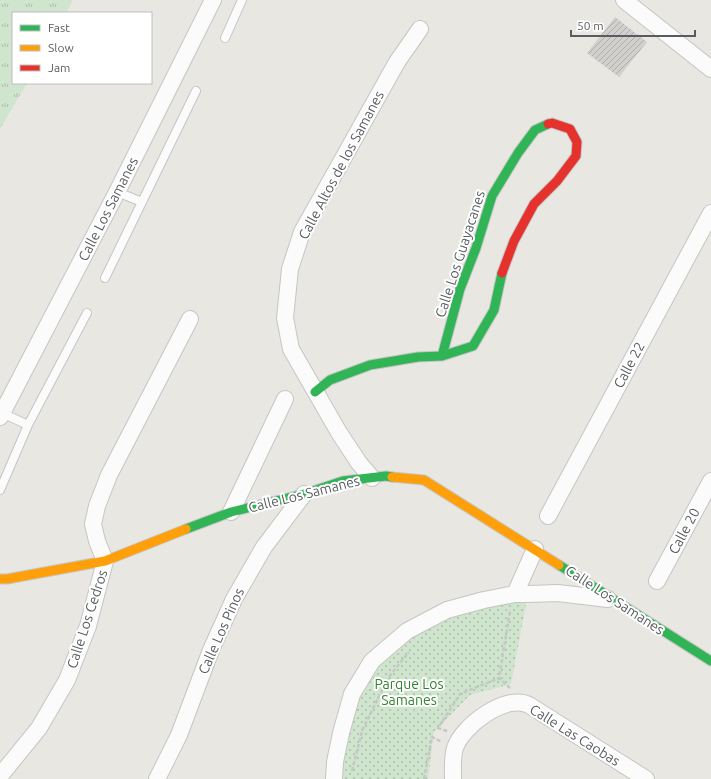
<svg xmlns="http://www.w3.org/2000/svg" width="711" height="779" viewBox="0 0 711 779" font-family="Ubuntu,sans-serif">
	<defs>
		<pattern id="grass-tufts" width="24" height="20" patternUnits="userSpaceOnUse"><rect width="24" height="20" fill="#d0e5cd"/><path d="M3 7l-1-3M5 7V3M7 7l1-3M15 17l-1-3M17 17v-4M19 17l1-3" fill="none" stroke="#acbdaa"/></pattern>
		<pattern id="park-dots" width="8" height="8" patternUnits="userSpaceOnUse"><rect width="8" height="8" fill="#d0e5cd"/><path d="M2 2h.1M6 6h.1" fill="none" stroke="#acbdaa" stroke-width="1.8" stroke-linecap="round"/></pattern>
		<pattern id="building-hatch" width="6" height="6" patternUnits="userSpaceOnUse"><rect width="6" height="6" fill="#d1d0cd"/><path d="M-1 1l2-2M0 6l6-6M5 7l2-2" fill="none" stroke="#acacaa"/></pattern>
	</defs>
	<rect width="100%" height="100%" fill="#e8e7e2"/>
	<path fill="url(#grass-tufts)" d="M0,0H73L66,13H13V83H27L0,129Z"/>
	<path fill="url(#park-dots)" d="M528,594L511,684L470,695L434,732L428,779H335L341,733L372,661L447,610Z"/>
	<path fill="url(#building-hatch)" d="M615,17L647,42L619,77L587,53Z"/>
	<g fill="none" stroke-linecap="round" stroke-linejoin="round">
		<g stroke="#c5c5c4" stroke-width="10">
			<path id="lane" d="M225,38L242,0
				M117,192L142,202L196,91
				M105,278L142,202
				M2,413L28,425L87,313
				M0,490L28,425"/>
		</g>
		<g stroke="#c5c5c4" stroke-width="18">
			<path id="street" d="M624,0L711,69
				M0,417L117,192L213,0
				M372,478L359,463L338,431L291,349L285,318L290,269L302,232L397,62L420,29
				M231,512L285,399
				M548,516L711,213
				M657,581L711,481
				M515,594L535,549
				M0,776L39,728L67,680L88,626L105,561L97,541L93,524L97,506L109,475L190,319
				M157,779L179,735L211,650L234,599L264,547L304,494
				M334,779L335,762L341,733L352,694L372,661L407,631L447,610L484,600L515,594H528L558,593L608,599
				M453,779C453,770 452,757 455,748C462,726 506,693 529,705L646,779"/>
		</g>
		<g stroke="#c5c6c5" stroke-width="11">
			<path id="fast" d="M442,356L460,289L476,248L492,196L518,153L535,130L548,124
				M315,392L330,380L370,365L418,357L442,356L473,346L494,310L502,273
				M186,529L231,512L304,494L343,481L386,476L392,477
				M559,565L711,661"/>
		</g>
		<g stroke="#c5c6c5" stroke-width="11">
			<path id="slow" d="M392,477L424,480L559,565
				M0,579H7L105,561L186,529"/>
		</g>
		<g stroke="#c5c6c5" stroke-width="11">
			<path id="jam" d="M502,273L514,241L534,204L557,181L576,156L577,142L570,129L552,123L548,124"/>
		</g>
		<path stroke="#c3c9c5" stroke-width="2.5" stroke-dasharray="4 2" stroke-linecap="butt" d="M510,688L499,678L510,611
			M447,731L438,728L460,694L499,678
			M352,771L362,731L388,678L409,652
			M424,779L432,737L442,742"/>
		<use href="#lane" stroke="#fcfbfb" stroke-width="8"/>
		<use href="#street" stroke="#fcfbfb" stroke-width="16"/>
		<use href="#fast" stroke="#30b455" stroke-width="9"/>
		<use href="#slow" stroke="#ff9f0a" stroke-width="9"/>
		<use href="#jam" stroke="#e5322d" stroke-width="9"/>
	</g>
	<g text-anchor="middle" stroke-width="4" stroke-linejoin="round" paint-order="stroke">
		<g font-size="14" fill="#585c60" stroke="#fff">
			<text transform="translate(341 165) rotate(-62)" y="5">Calle Altos de los Samanes</text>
			<text transform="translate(108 209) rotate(-63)" y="5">Calle Los Samanes</text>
			<text transform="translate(460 254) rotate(-72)" y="5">Calle Los Guayacanes</text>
			<text transform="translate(629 365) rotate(-62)" y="5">Calle 22</text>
			<text transform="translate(304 494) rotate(-14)" y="5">Calle Los Samanes</text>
			<text transform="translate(684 531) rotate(-62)" y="5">Calle 20</text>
			<text transform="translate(615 600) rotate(33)" y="5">Calle Los Samanes</text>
			<text transform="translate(87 619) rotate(-72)" y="5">Calle Los Cedros</text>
			<text transform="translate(221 631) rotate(-66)" y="5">Calle Los Pinos</text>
			<text transform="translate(575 735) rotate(32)" y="5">Calle Las Caobas</text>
		</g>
		<g font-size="14" fill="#348334" stroke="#fff">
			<text x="409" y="689">Parque Los<tspan x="409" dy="16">Samanes</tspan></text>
		</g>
	</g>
	<rect x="12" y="12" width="140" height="72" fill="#ffffff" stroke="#bcbebf"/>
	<rect x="20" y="25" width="20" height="6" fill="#30b455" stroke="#bcbebf"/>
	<text x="48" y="32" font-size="12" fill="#585c60">Fast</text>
	<rect x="20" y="45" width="20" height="6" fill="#ff9f0a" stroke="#bcbebf"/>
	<text x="48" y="52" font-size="12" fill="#585c60">Slow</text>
	<rect x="20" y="65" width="20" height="6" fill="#e5322d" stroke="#bcbebf"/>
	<text x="48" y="72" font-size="12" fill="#585c60">Jam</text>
	<path d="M571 30v6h124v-6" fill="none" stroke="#585c60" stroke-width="2"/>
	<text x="577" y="30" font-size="12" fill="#585c60" stroke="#ffffff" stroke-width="3" paint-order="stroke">50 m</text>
</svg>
